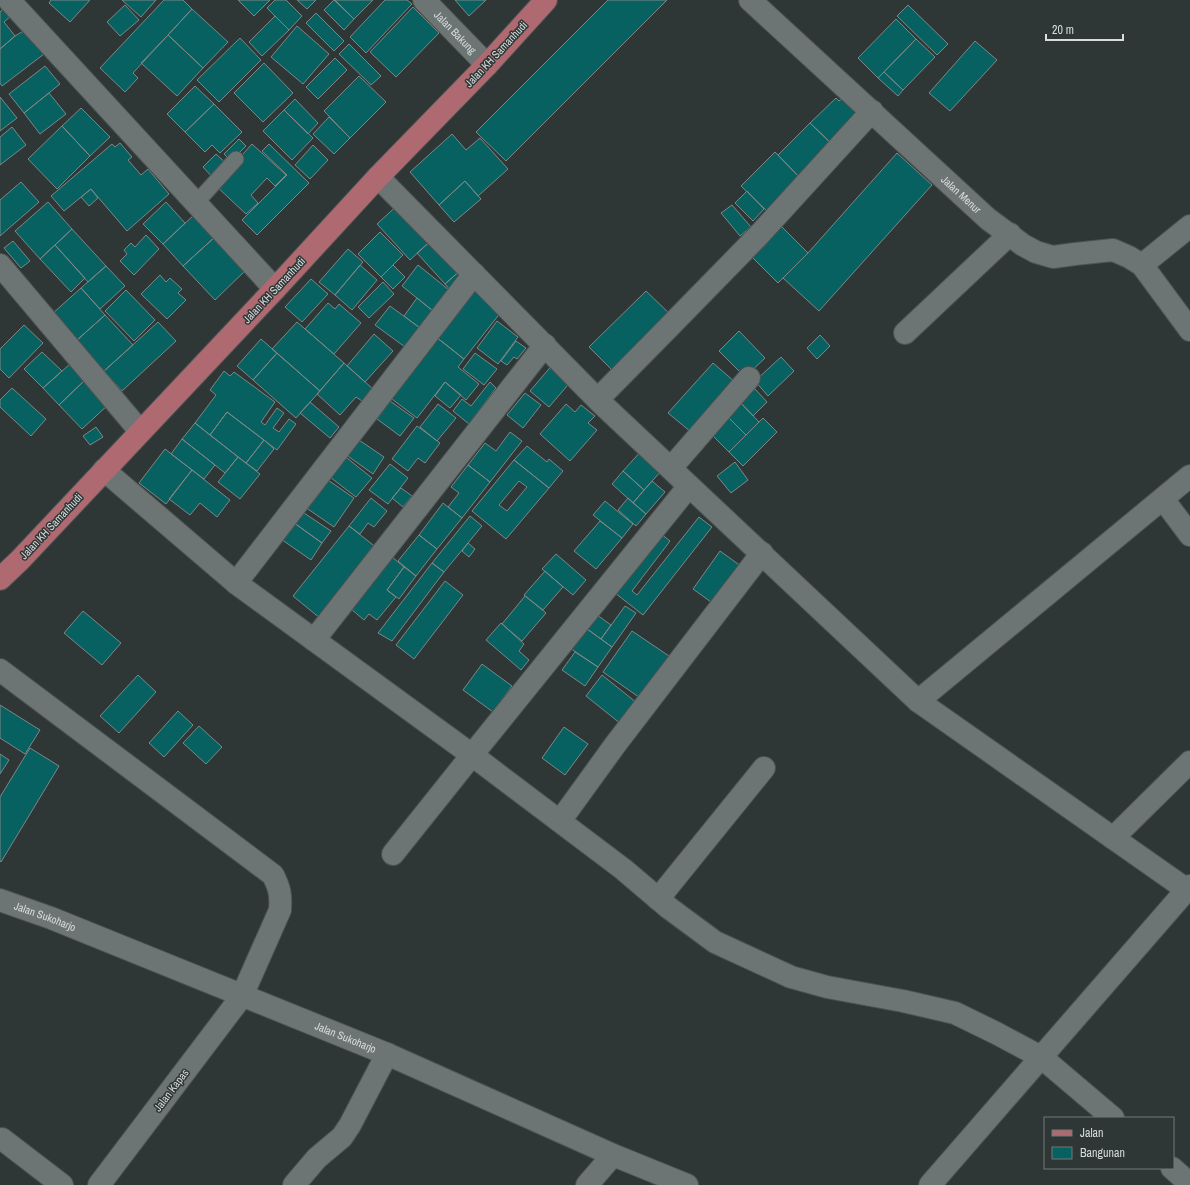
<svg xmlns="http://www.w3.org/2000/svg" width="1190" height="1185" viewBox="0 0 1190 1185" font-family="'Archivo Narrow',sans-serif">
	<rect width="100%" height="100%" fill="#2e3636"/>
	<path fill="#076161" stroke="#7e8787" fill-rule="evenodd" d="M51,0H90L70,22L49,3Z
		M122,0H156L141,17Z
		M164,0H183L192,9L133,73L138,78L125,92L100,68Z
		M238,0H270L254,16Z
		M275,0H286L302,16L289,30L267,8Z
		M297,0H316L307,9Z
		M334,0L354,19L344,30L324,10Z
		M335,0H373L354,19Z
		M385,0H407L412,4L366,53L350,37Z
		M455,0H486L469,16Z
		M608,0H667L506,161L476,132Z
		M125,5L139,20L120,36L107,22Z
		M908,5L948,44L937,55L897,16Z
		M5,7L12,15L4,22L15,36L0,49V12Z
		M413,7L439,33L396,77L370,52Z
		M192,9L228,42L203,68L168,35Z
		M316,13L344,41L334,51L306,23Z
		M275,16L289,30L262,56L249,42Z
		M896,19L916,39L878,78L858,58Z
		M297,26L329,54L303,84L271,57Z
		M25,30L44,54L2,86L0,83V49L15,36Z
		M168,35L203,68L177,96L141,63Z
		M240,38L261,60L219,102L197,80Z
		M916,39L935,57L903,90L884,72Z
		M975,41L997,60L950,111L929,93Z
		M349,44L381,76L371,85L339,54Z
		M335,58L347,70L318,99L306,87Z
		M264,63L293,93L263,122L234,93Z
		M45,66L60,84L24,113L9,94Z
		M884,72L903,90L898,96L878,78Z
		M359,76L386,102L350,138L324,111Z
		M195,86L214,104L185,132L167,114Z
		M49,93L66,114L40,134L24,113Z
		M846,95L860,109L834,146L810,123L836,98L839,101Z
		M0,97L17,118L0,131Z
		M295,99L318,123L308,134L284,110Z
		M214,104L242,132L220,153L212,145L205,152L185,132Z
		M81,108L110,137L90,156L62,126Z
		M284,110L313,138L292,160L263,131Z
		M329,117L350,138L334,154L313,134Z
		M810,123L834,146L801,179L778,155Z
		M62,126L90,156L57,189L28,159Z
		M12,127L26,145L0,165V137Z
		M452,134L466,150L480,138L508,169L478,196L465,181L439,205L410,172Z
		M239,139L246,146L231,161L224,154Z
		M120,143L132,157L128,160L141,175L148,169L169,194L127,231L91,189L64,211L51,196L112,144L115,147Z
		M252,144L286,175L275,186L267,178L251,195L258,203L246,214L215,185Z
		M269,144L309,183L257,235L242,220L287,175L262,151Z
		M313,145L328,160L310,179L295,165Z
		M775,152L801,179L768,212L741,186Z
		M897,153L932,185L819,311L783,278L808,253Z
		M216,154L228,165L214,179L203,167Z
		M465,181L481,199L454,222L439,205Z
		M21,182L39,202L0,236V200Z
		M91,189L98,198L89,206L81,197Z
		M747,191L764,209L753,221L735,203Z
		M402,201L435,237L410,260L377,224Z
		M48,202L72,229L40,259L15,231Z
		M166,202L185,223L163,244L143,224Z
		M732,205L751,227L740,236L721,213Z
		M195,214L216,236L183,266L163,244Z
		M781,226L808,253L778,283L751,256Z
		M72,229L106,266L88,282L55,245Z
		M380,232L403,255L381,277L358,254Z
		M146,235L159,249L134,275L120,261L127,254L124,250L131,243L135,247Z
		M216,236L247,269L215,300L183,266Z
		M435,237L463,268L445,284L417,253Z
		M13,241L30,261L21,268L4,248Z
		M55,245L85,278L71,292L40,259Z
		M348,249L363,262L335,295L319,282Z
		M360,265L377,280L352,310L335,295Z
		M393,265L405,277L393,289L381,277Z
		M418,265L449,290L433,311L402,286Z
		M106,266L125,286L100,309L81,288Z
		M463,268L452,292L445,284Z
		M160,275L166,282L170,278L182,289L178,293L186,300L167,319L141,294Z
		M311,279L328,294L302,322L285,307Z
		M383,282L394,294L369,318L358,307Z
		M473,282L505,307L464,359L431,333Z
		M81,288L105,315L76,341L52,314Z
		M126,290L155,320L134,341L105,311Z
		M646,291L673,317L616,374L589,347Z
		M417,298L433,311L420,328L404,316Z
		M328,303L335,309L339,304L361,323L334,354L305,329Z
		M390,306L420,328L405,347L375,325Z
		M105,315L133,345L104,371L76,341Z
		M497,321L518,337L498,364L477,348Z
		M158,322L176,341L122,391L104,371Z
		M297,322L344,363L320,391L272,349Z
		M24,325L43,343L9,378L0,369V349Z
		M739,331L765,358L745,377L719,351Z
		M431,333L464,359L458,367L479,384L466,400L445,382L417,418L384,393Z
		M374,334L393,351L365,382L347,366Z
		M820,335L830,346L817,359L807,348Z
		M261,339L277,353L253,380L237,366Z
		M516,341L526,348L517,359L514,357L507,365L501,361Z
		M42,352L62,371L43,388L24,369Z
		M277,353L320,391L296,418L253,380Z
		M475,353L497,369L484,385L463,369Z
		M781,357L794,371L768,396L755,381Z
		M344,363L373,389L362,401L356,397L340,415L317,394Z
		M554,363L573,379L549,407L530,391Z
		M713,363L735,382L691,432L668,413Z
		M70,364L85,380L59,405L43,388Z
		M224,371L230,376L234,372L275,402L261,422L265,425L277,408L284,413L273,428L279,432L289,419L296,424L277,450L227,412L210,435L195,423L216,395L210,390Z
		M85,380L109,404L82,429L59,405Z
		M445,382L461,395L450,408L435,396Z
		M490,382L496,388L469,424L453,411L462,399L471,406Z
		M12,388L46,419L31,436L0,407V400Z
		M755,389L767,402L753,416L741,403Z
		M525,393L541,405L523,428L507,415Z
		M390,401L414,418L400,436L377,419Z
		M310,402L339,427L330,438L300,413Z
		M741,403L759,422L746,435L727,416Z
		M438,404L456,418L437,441L420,427Z
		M566,404L575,412L581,405L595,416L588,423L597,430L570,461L540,434Z
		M227,412L264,440L246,463L210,435Z
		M727,416L746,435L729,452L710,433Z
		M763,418L777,432L743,466L729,452Z
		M195,423L238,457L225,473L182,439Z
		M417,426L440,443L425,463L418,458L408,471L392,459Z
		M96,427L103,437L90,445L83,436Z
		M510,432L522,441L490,482L468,465L485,443L496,451Z
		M356,438L384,457L373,474L345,454Z
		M182,439L215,465L204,479L171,454Z
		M264,440L274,449L257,471L246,463Z
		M527,446L547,462L549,459L563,471L549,488L514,460Z
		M165,449L192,470L166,504L139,483Z
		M642,450L663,469L644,490L623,471Z
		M342,454L372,478L356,497L326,474Z
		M238,457L260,474L240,499L218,482Z
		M514,460L549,488L506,539L472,511ZM519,481L527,487L507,511L499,505Z
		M735,462L748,480L731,493L717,476Z
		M390,464L408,478L388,504L369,490Z
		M468,465L490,482L462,518L448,507L459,493L451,487Z
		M192,470L230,500L217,517L200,503L190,515L169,499Z
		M623,471L644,490L633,503L612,484Z
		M325,478L354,498L334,527L305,507Z
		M652,481L665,492L646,514L633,503Z
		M401,488L412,496L403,507L392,498Z
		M371,498L387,511L374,527L368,523L360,534L349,526Z
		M628,498L646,514L636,526L618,510Z
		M605,501L633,524L622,538L593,515Z
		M443,503L462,518L437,549L419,535Z
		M298,509L331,531L322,543L290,520Z
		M470,516L482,526L444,572L432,563Z
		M699,517L712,527L643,615L610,589L656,530L670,541L632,591L637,595Z
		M290,520L322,543L311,560L278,537Z
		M600,521L622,538L596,569L574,551Z
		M349,526L377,548L321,619L293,596Z
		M419,535L437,549L416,576L398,561Z
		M468,543L475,549L469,557L462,551Z
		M385,551L404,567L387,590L396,597L377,620L369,614L364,620L344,603Z
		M720,551L745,569L718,607L693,589Z
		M556,554L586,580L573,595L542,569Z
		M432,563L444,572L392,641L378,633Z
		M404,567L416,576L399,599L387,590Z
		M545,571L563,587L543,610L524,595Z
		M445,581L463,595L414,659L396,645Z
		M525,596L546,613L522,641L502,624Z
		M625,606L636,613L612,647L601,639Z
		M83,611L121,643L102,665L64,633Z
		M593,612L611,625L601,639L583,626Z
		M501,623L524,644L519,651L529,660L521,670L486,640Z
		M583,626L612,647L598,667L564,644Z
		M632,631L675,660L646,702L603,672Z
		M575,652L598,667L585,686L562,670Z
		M482,664L512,686L493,712L463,690Z
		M138,675L156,692L119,733L100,716Z
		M602,675L637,703L621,724L586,696Z
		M0,705L40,730L25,754L0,738Z
		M178,711L193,725L164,757L149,743Z
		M199,726L222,747L206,764L183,743Z
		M564,727L588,744L565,775L542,758Z
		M30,748L59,766L1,862L0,861V797Z
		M0,754L9,760L0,774Z"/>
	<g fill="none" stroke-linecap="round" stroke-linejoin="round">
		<g stroke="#4c5252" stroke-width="17">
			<path id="lane" d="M196,203L236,159"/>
		</g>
		<g stroke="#4c5252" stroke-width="24">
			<g id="street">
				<path d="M9,0L275,289"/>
				<path id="s1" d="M424,0L487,65"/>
				<path id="s2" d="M750,0L988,219L1023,245L1036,252L1053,257L1075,254L1113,250L1129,257L1142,265L1190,330"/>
				<path d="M378,177L602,404L918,701L1190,892"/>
				<path d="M0,265L140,431"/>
				<path d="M1142,265L1190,226"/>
				<path d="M905,333L1010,234"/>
				<path d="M598,399L669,327L758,236L872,111"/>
				<path d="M671,468L749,378"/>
				<path d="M104,470L236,583L472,755L623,869L669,908L715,942L791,977L827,987L903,1001L955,1013L996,1033L1041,1057L1113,1118"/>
				<path d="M1163,499L1190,535"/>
				<path d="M236,583L474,274"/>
				<path d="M314,640L545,345"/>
				<path d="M0,670L273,875C280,889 281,895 280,910L242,996L99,1185"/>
				<path d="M918,701L1190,476"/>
				<path d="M560,821L615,745L762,553"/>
				<path d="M1113,838L1190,762"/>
				<path d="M393,854L472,755L689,486"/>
				<path d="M658,899L764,768"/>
				<path d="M2,1139L62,1185"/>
				<path d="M1172,1168L1190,1184"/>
				<path d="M294,1185L317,1158L342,1137L350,1125L387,1054"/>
				<path d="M587,1185L613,1155"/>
				<path d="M930,1185L1190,886"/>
			</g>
		</g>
		<g stroke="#4c5252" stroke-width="24">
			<g id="secondary">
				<path id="s3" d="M0,900L51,918L387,1054L613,1155L687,1185"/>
			</g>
		</g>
		<g stroke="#4c5252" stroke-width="24">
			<path id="primary" d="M0,579L20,560L275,289L378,177L487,65L546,0"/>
		</g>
		<use href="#lane" stroke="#6c7574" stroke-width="15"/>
		<use href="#street" stroke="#6c7574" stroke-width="22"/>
		<use href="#secondary" stroke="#6c7574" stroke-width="22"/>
		<use href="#primary" stroke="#ae6a70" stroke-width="22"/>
	</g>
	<g text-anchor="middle" stroke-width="3" stroke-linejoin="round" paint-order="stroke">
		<g font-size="11" fill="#d7dcdc" stroke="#2e3636">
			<text dy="4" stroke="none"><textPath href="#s1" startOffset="45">Jalan Bakung</textPath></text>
			<text transform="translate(496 54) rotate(-47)" y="4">Jalan KH Samanhudi</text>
			<text dy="4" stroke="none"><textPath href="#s2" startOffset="287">Jalan Menur</textPath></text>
			<text transform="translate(274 290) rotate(-47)" y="4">Jalan KH Samanhudi</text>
			<text transform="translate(51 526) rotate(-47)" y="4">Jalan KH Samanhudi</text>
			<text dy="4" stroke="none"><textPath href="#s3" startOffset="48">Jalan Sukoharjo</textPath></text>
			<text dy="4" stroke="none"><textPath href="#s3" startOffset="372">Jalan Sukoharjo</textPath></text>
			<text transform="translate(171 1090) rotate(-53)" y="4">Jalan Kapas</text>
		</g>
	</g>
	<rect x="1044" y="1117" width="130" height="52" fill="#2e3636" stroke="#727878"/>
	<rect x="1052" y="1130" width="20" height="6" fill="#ae6a70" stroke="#727878"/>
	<text x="1080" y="1137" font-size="12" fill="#d7dcdc">Jalan</text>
	<rect x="1052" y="1147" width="20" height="12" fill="#076161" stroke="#727878"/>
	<text x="1080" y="1157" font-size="12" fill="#d7dcdc">Bangunan</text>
	<path d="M1046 34v6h77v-6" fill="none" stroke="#d7dcdc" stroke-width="2"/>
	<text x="1052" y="34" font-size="12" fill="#d7dcdc" stroke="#2e3636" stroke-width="3" paint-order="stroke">20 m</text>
</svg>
